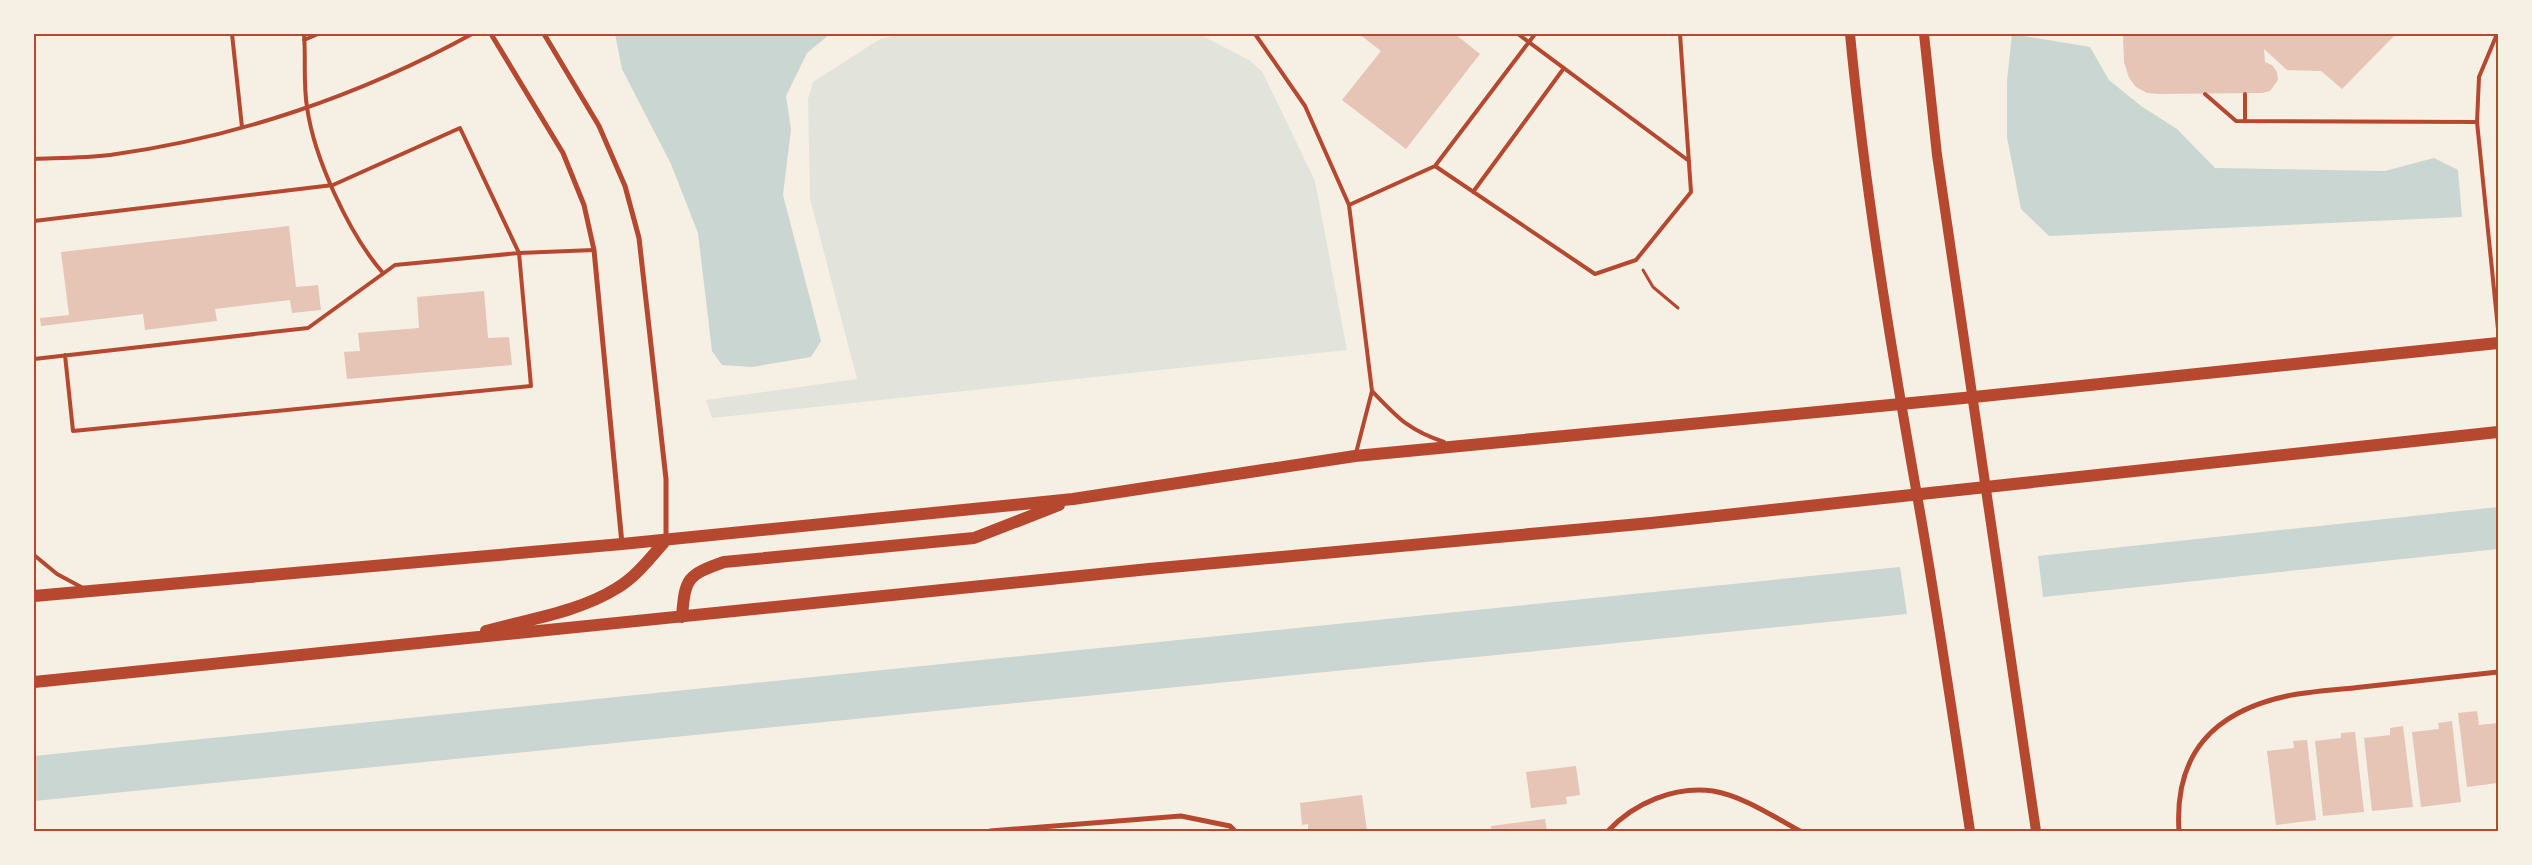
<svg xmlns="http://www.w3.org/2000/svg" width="2532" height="865" viewBox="0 0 2532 865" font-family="Literata,serif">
	<rect width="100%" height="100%" fill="#f6efe4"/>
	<path fill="#e2e4dc" d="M904,34H1199L1249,60L1262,71L1315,181L1347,350L712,418L706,400L857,379L810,199L808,99L813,82L880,39Z"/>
	<path fill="#c9d6d2" d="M615,34H830L807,53L786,96L791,129L783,195L821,341L811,357L752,367L722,365L712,351L698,233L671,164L622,69Z
		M2012,34L2090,47L2109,80L2141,106L2177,129L2215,168L2385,171L2434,158L2458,170L2462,217L2049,236L2021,209L2007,137V81Z
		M2498,507V549L2043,597L2038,556Z
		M1900,567L1907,614L34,801V756Z"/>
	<path fill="#e6c5b7" d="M1359,34H1455L1480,54L1406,149L1342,100L1381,51Z
		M2123,34H2396L2342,89L2321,71L2287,70L2264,49L2265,62L2272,65L2277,72L2278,80L2270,91L2262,93L2157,94L2147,93L2136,87L2129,78L2124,62Z
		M289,226L296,287L318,285L321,310L292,313L290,300L215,309L217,321L145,330L143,314L41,326L40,318L69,315L61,252Z
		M484,291L488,338L509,337L512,365L347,379L344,352L360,351L358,333L419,328L417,297Z
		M2477,711L2479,725L2498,723V783L2467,787L2458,713Z
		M2452,721L2461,802L2421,807L2412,732L2439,729L2438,723Z
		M2403,726L2413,807L2372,811L2364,738L2390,735V728Z
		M2355,732L2364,812L2323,816L2315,741L2341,738V733Z
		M2307,740L2316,820L2276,825L2267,751L2294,748L2293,741Z
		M1576,766L1580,795L1566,797L1567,804L1531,808L1526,772Z
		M1362,795L1367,831H1308V824L1302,825L1300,803Z
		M1545,819L1547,831H1492L1491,826Z"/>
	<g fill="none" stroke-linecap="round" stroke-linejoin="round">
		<path stroke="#b5482f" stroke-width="3" d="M1643,270L1653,287L1678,308"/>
		<path stroke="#b5482f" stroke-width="4" d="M232,34L242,127
			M304,34C306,58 303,83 307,107C314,158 349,234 383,273
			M1255,34L1305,106L1349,205L1372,391L1356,453
			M1518,34L1689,161
			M2497,34L2479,77L2477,122L2498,329
			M304,40L318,34
			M2205,94L2236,121L2477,122
			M2245,121V94
			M34,159C59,158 85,158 110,155C236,138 361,95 472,34
			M1435,166L1595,274L1636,260L1691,192L1680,34
			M1473,192L1564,68
			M1349,205L1435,166L1535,34
			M34,221L333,185L460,128L519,253L531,386L73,431L65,355
			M34,359L308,328L395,265L519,253L594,250
			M1372,391C1398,418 1408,430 1444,442
			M34,555L57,574L83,588"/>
		<path stroke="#b5482f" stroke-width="5" d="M491,34L563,153L584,205L594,250L622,544
			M544,34L599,126L625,186L639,238L666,479V540
			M990,831L1181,816L1230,826L1235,831
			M1608,831C1634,803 1674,786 1713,791C1743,796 1774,817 1800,831
			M2179,831C2174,754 2213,712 2287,696C2311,691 2337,690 2362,687C2408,682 2453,677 2498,672"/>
		<path stroke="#b5482f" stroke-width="10" d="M1850,34C1865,189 1890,342 1917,495C1937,607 1953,719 1970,831
			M1924,34L1937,155L2036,831"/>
		<path stroke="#b5482f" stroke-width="12" d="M34,596L622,544L1073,499L1355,456L1974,397L2498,343
			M682,617C685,578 687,575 724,562L974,538L1059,505
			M486,631C529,619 579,612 617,588C636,577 651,557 666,540
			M34,682L1149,569L1651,523L2498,432"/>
	</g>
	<rect width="2532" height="865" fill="none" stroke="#f6efe4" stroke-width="70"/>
	<rect x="35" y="35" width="2462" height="795" fill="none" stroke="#b5482f" stroke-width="2"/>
</svg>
